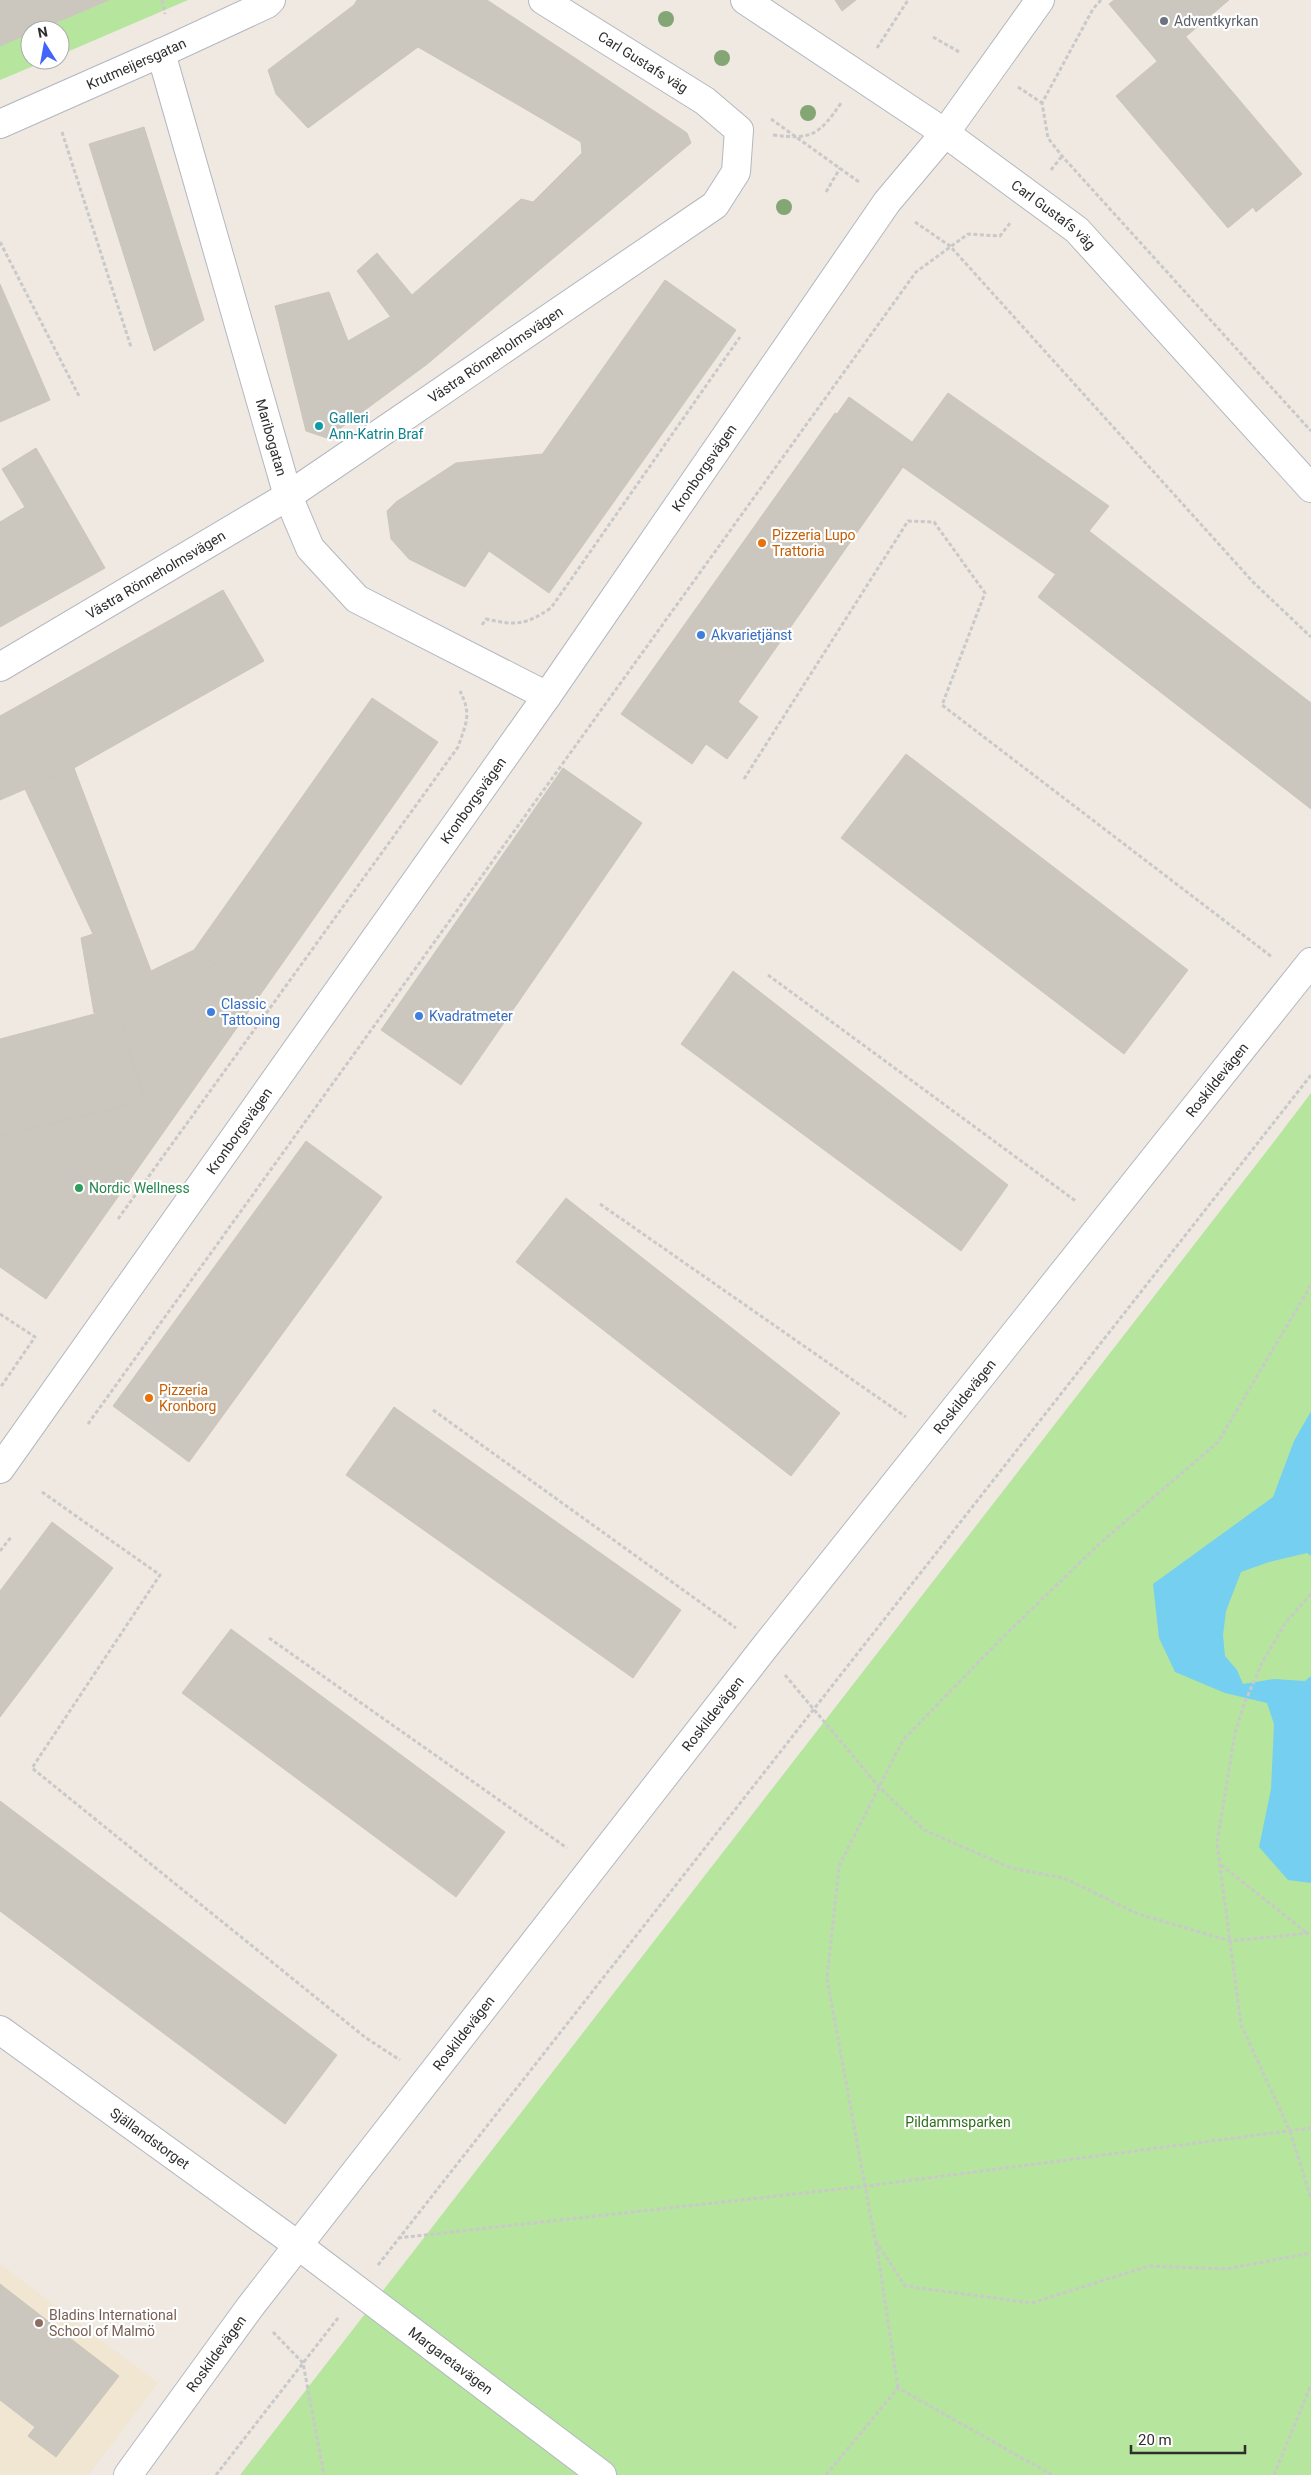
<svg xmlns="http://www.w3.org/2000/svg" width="1311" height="2475" viewBox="0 0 1311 2475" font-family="Roboto,sans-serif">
	<rect width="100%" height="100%" fill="#efe9e1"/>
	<path fill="#f0e6d1" d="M0,2264L158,2383L88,2475H0Z"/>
	<path fill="#b6e59e" d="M109,0H188L60,55V30H38Z
		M30,33V60H48L0,80V46Z
		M1311,1093V2475H240L1276,1139Z"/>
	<path fill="#75cff0" d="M1311,1411V1556L1307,1553L1269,1562L1241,1572L1226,1611L1223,1635L1225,1656L1237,1670L1243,1684L1274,1679L1305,1681L1311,1676V1883L1288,1880L1259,1847L1271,1789L1274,1724L1267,1703L1225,1693L1175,1672L1159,1638L1153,1584L1273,1497L1294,1441Z"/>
	<path fill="#cbc7bf" stroke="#cbc5ba" d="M0,0H109L38,30H30V33L0,46Z
		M357,0H487L578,60L527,110L418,47L308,128L276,94L268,70L354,5Z
		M835,0H856L842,11Z
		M1114,0H1229L1157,61L1109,4Z
		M1186,37L1302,174L1256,212L1253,207L1228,228L1116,96Z
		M578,60L687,133L691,143L550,261L513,206L521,199L533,202L582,153L581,142L527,110Z
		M144,127L204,320L154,351L89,144Z
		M513,206L550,261L426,365L357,271L377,253L412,295Z
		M665,280L736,330L549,593L479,544Z
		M0,284L50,400L0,422Z
		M329,292L348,341L390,317L426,365L327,438L306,431L275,306Z
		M948,393L1109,506L1055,574L897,463Z
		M849,397L912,442L897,463L903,467L738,702L758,717L727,759L706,744L692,764L621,714L835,413L837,414Z
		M36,448L105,568L0,627V522L25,507L2,469Z
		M542,454L479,544L489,551L465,587L409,559L391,539L387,511L396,502L456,463Z
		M1089,531L1311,703V809L1038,597Z
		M223,590L264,661L74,768L34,697Z
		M34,697L74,768L0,800V716Z
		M372,698L438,742L260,995L194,950Z
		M906,754L1188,970L1124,1054L841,838Z
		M74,768L151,971L194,950L260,995L46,1299L0,1267V1136L145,1101L117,1008L94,1013L81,938L93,934L25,789Z
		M563,768L642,823L461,1085L381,1030Z
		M733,971L1008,1185L961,1251L681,1044Z
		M117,1008L145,1101L0,1136V1039Z
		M306,1141L382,1197L189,1462L113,1406Z
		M566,1198L840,1413L791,1476L516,1262Z
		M394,1407L681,1610L633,1678L346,1475Z
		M52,1522L113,1568L0,1717V1591Z
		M231,1629L505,1832L456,1897L182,1693Z
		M0,1801L337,2055L285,2124L0,1911Z
		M0,2284L119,2376L56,2457L28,2436L35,2427L0,2400Z"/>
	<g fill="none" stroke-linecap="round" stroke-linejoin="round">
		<g stroke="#b4b7c1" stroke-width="30">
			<g id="street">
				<path id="s1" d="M161,53L288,496L310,548L357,599L547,696"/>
				<path id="s2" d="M0,124L172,48L267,4L271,0"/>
				<path id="s3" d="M0,667L288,496L715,205L736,172L739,130L705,101L543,0"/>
				<path id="s4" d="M0,2030L299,2246L602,2475"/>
				<path id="s5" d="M128,2475L250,2307L764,1648L1311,962"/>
			</g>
		</g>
		<g stroke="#b4b7c1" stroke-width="30">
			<g id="secondary">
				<path id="s6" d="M745,0L945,133L1077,230L1311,488"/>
				<path id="s7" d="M0,1469L547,696L887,202L945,133L1040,0"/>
			</g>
		</g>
		<path stroke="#c9c9c9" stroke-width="3" stroke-dasharray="4 2.5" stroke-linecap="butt" d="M162,0L165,14
			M1101,0L1093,9L1042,103L1048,138L1062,156L1311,431
			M933,37L961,53
			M877,48L908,0
			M1018,87L1042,103
			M771,119L859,182
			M62,132L131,347
			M773,135C812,140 819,135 841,103
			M1051,170L1062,156
			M826,192L840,168
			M915,222L950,246L1253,582L1311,637
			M0,242L80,398
			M482,625L486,619C517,626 525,625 551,608L740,337
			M744,779L908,521L934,522L985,593L942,705L1272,957
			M768,975L1077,1202
			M600,1204L906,1417
			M118,1219L458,747C466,723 472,715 460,691
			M1311,1285L1218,1442L1098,1545L1003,1637L903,1740L839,1866L827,1979L875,2240L905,2286L1032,2303L1149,2266L1226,2269L1311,2253
			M0,1314L35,1337L0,1388
			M433,1410L736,1628
			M88,1424L916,272L968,234L1000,236L1010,223
			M42,1492L160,1575L32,1768L366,2038L400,2060
			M0,1551L12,1536
			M1311,1594L1286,1622L1262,1663L1244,1704L1235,1733L1217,1843L1241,2025L1290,2131L1311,2198
			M269,1638L567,1848
			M785,1675L879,1787L924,1830L1011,1868L1064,1878L1138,1914L1230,1941L1311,1933
			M1221,1865L1306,1932
			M398,2238L867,2186L1311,2128
			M876,2242L898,2388
			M378,2265L1311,1075
			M273,2332L303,2363L324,2475
			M216,2475L338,2318
			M826,2475L898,2388L1052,2475
			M1274,2475L1311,2385"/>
		<use href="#street" stroke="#fff" stroke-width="28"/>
		<use href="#secondary" stroke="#fff" stroke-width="28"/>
	</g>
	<g fill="#84a574">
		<circle cx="666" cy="19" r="8"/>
		<circle cx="722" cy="58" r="8"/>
		<circle cx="808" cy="113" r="8"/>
		<circle cx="784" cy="207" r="8"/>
	</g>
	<circle fill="#6b7280" stroke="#fff" stroke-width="2" cx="1164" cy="21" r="5"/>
	<circle fill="#0f9aa8" stroke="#fff" stroke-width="2" cx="319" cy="426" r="5"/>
	<g fill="#e8710a" stroke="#fff" stroke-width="2">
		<circle cx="762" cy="543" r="5"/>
		<circle cx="149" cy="1398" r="5"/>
	</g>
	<g fill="#3f7fe0" stroke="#fff" stroke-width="2">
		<circle cx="701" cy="635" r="5"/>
		<circle cx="211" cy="1012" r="5"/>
		<circle cx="419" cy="1016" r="5"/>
	</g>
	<circle fill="#2e9e5b" stroke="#fff" stroke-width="2" cx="79" cy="1188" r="5"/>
	<circle fill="#8d6e63" stroke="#fff" stroke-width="2" cx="39" cy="2323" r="5"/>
	<g text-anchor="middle" stroke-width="4.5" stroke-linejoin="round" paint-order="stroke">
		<g font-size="14" fill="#5b616d" stroke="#fff" text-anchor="start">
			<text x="1174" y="26">Adventkyrkan</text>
		</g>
		<g font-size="14" fill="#2e2e2e" stroke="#fff">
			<text transform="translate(643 62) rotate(32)" y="5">Carl Gustafs väg</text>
			<text dy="5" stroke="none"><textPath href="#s2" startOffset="149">Krutmeijersgatan</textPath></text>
			<text dy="5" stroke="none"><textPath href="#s6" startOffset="376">Carl Gustafs väg</textPath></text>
			<text dy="5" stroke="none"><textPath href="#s3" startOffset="586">Västra Rönneholmsvägen</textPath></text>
			<text dy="5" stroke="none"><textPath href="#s1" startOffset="400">Maribogatan</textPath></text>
			<text dy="5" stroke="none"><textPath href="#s7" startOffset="1224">Kronborgsvägen</textPath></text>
			<text dy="5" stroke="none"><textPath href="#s3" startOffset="181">Västra Rönneholmsvägen</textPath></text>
			<text dy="5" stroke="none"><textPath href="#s7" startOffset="819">Kronborgsvägen</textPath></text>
			<text dy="5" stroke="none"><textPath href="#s5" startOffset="1770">Roskildevägen</textPath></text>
			<text dy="5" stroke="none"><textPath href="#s7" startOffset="414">Kronborgsvägen</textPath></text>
			<text dy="5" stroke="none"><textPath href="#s5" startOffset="1365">Roskildevägen</textPath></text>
			<text dy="5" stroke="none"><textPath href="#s5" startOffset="960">Roskildevägen</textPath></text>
			<text dy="5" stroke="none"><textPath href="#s5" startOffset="555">Roskildevägen</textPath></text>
			<text dy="5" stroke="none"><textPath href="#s4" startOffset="185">Själlandstorget</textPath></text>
			<text dy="5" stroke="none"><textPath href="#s5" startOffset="150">Roskildevägen</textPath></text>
			<text dy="5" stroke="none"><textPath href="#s4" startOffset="559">Margaretavägen</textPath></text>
		</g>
		<g font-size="14" fill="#0d838f" stroke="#fff" text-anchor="start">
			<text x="329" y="423">Galleri<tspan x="329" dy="16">Ann-Katrin Braf</tspan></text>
		</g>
		<g font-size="14" fill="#c56008" stroke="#fff" text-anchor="start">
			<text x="772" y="540">Pizzeria Lupo<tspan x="772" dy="16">Trattoria</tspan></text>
			<text x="159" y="1395">Pizzeria<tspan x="159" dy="16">Kronborg</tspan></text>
		</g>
		<g font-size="14" fill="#366cbe" stroke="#fff" text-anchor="start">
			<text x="711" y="640">Akvarietjänst</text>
			<text x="221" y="1009">Classic<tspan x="221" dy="16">Tattooing</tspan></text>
			<text x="429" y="1021">Kvadratmeter</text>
		</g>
		<g font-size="14" fill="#27864d" stroke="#fff" text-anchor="start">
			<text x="89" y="1193">Nordic Wellness</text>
		</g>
		<g font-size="14" fill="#2c6e1b" stroke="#fff">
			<text x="958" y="2127">Pildammsparken</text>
		</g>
		<g font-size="14" fill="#785e54" stroke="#fff" text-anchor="start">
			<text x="49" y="2320">Bladins International<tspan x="49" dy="16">School of Malmö</tspan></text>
		</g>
	</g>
	<g transform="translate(45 45) rotate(349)"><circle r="24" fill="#ffffff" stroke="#ababab"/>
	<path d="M0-4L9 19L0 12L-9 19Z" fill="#4264fb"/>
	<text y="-8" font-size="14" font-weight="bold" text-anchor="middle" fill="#2e2e2e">N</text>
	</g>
	<path d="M1131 2445v8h114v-8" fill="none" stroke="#2e2e2e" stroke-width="2.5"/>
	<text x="1138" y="2445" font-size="15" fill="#2e2e2e" stroke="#ffffff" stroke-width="4" paint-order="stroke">20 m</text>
</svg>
